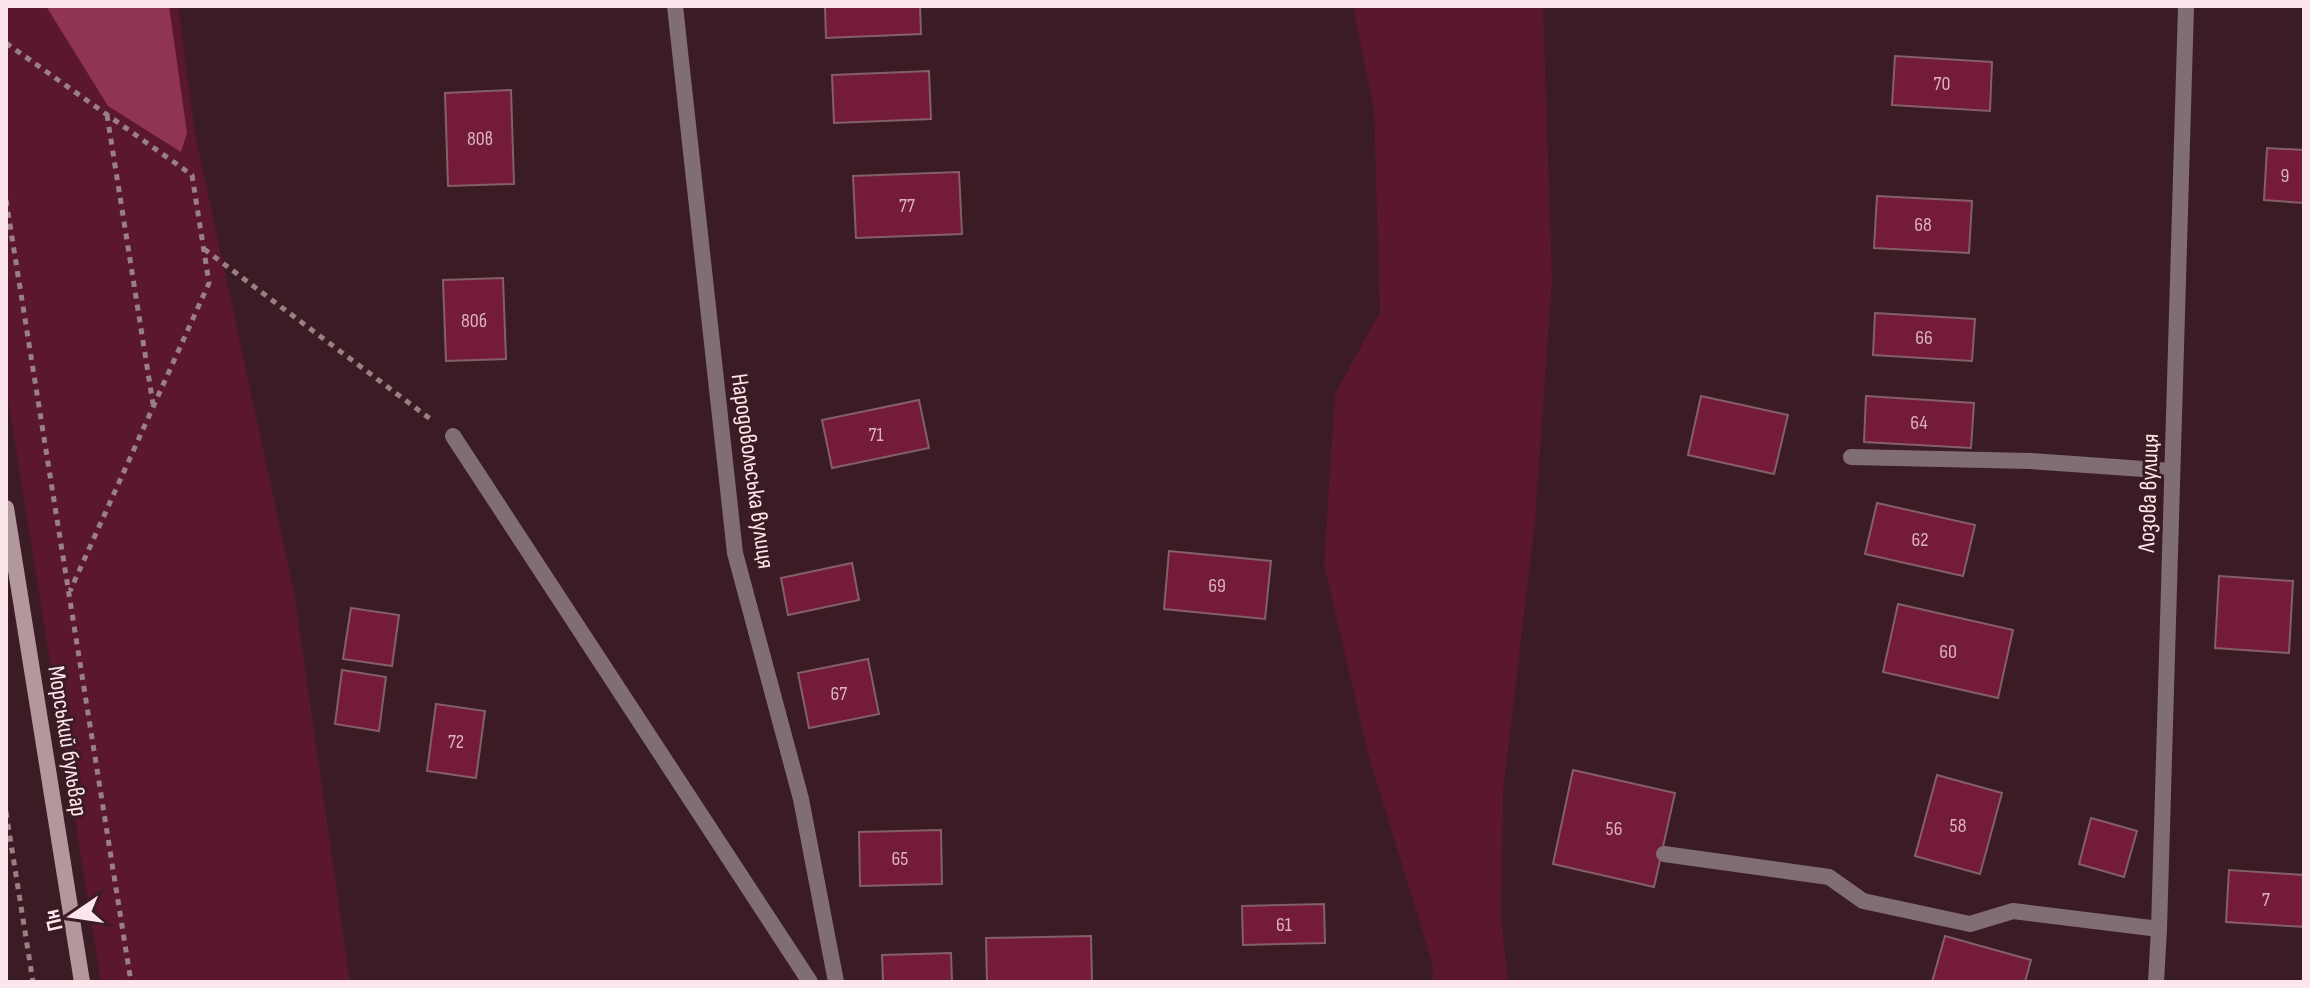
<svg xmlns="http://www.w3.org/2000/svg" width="2310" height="988" viewBox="0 0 2310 988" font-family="'Sofia Sans Condensed',sans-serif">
	<rect width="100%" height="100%" fill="#3b1c24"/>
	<path fill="#5b172f" d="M6,6H178L195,134L294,592L350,982H101L6,386Z
		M1353,6H1543L1552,280L1535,520L1503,793L1501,917L1508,982H1433L1432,962L1369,757L1324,564L1335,394L1380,312L1374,110Z"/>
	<path fill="#8f3552" d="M46,6H169L187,133L181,152L108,106Z"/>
	<path fill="#741b3b" stroke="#845f67" stroke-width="2" d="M825,6H920L921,34L826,38Z
		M1895,56L1992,62L1990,111L1892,105Z
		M929,71L931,119L834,123L832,75Z
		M511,90L514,184L448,186L445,93Z
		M2267,148L2304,150V203L2264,200Z
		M959,172L962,234L856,238L853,176Z
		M1877,196L1972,201L1969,253L1874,248Z
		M503,278L506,359L446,361L443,280Z
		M1875,313L1975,319L1972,361L1873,355Z
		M1701,396L1788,415L1774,474L1688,455Z
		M1866,396L1974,403L1971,448L1864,442Z
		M919,400L929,448L832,468L822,420Z
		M1877,503L1975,525L1963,576L1865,554Z
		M1169,551L1271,561L1265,619L1164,609Z
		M852,563L859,600L788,615L781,578Z
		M2219,576L2293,581L2289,653L2215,648Z
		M1898,604L2013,630L1998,698L1883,672Z
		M351,608L399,615L392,666L343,659Z
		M868,659L879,714L809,728L798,673Z
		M342,670L386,677L379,731L335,724Z
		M436,704L485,711L476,778L427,771Z
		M1573,770L1675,793L1654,887L1553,864Z
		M1937,775L2002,793L1980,874L1915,856Z
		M2091,818L2137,831L2124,877L2079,864Z
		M941,830L942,884L860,886L859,832Z
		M2229,870L2304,875V927L2226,922Z
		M1324,904L1325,943L1243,945L1242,906Z
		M1091,936L1092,981L987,982L986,938Z
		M1945,936L2031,960L2025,982H1932Z
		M951,953L952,982H883L882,955Z"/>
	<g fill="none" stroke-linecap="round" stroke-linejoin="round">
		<path stroke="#9a7f85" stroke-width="5" stroke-dasharray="6 6" stroke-linecap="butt" d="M6,43L192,175L209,283L70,591
			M107,115L153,404
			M6,200L131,982
			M204,249L433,421
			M6,812L33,982"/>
		<path stroke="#806e72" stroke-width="16" d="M453,436L810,982
			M1851,457L2030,461L2172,471
			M1664,854L1829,877L1863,901L1970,924L2013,911L2159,929"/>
		<path stroke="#806e72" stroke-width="16" d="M675,6L735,553L801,799L836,982
			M2156,982L2159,929L2186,6"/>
		<path stroke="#b2979c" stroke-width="16" d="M6,508L82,982"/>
	</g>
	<g text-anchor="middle" stroke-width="6" stroke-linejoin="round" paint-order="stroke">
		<g font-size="20" fill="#dbb3bf">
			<text x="1942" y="90">70</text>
			<text x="480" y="145">80в</text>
			<text x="2285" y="182">9</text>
			<text x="907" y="212">77</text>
			<text x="1923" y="231">68</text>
			<text x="474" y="327">80б</text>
			<text x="1924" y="344">66</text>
			<text x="1919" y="429">64</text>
			<text x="876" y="441">71</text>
			<text x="1920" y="546">62</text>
			<text x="1217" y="592">69</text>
			<text x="1948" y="658">60</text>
			<text x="839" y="700">67</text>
			<text x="456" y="748">72</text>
			<text x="1958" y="832">58</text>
			<text x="1614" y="835">56</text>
			<text x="900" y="865">65</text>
			<text x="2266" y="906">7</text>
			<text x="1284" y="931">61</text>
		</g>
		<g font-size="24" fill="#fde6eb" stroke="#3b1c24">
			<text transform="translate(753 471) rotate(82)" y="8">Народовольська вулиця</text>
			<text transform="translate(2148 493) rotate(-88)" y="8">Лозова вулиця</text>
			<text transform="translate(68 741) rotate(81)" y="8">Морський бульвар</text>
		</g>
	</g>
	<rect width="2310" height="988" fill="none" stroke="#fde6eb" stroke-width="16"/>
	<g transform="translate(72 916) rotate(257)" stroke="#3b1c24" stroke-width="6" paint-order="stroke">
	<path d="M0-6L14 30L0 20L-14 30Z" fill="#fde6eb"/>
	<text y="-12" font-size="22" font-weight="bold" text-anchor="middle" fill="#fde6eb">Пн</text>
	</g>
</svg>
